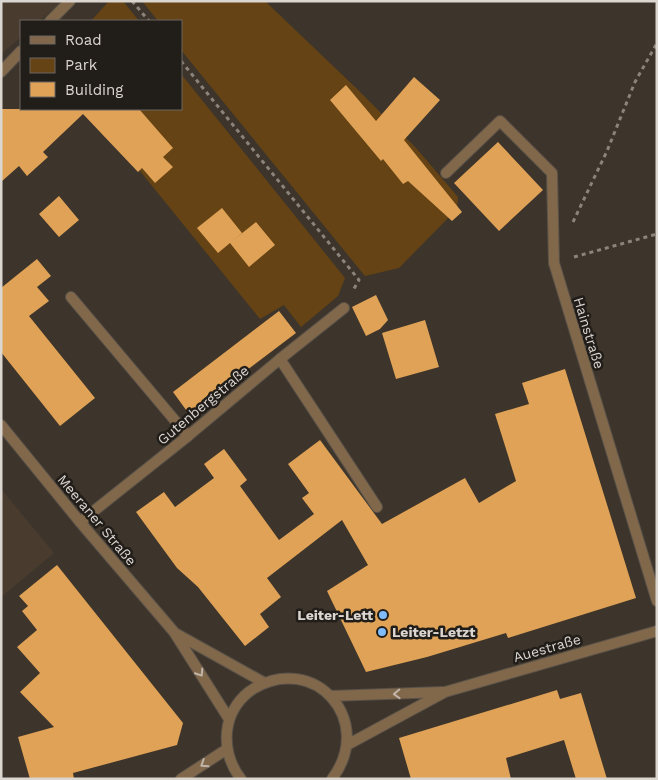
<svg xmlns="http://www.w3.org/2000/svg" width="658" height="780" viewBox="0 0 658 780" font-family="'Work Sans',sans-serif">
	<rect width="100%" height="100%" fill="#3d352b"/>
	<path fill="#493c2e" d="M1,1H63L39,21H21V37L1,54Z
		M1,489L54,553L1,597Z"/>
	<path fill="#654314" d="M109,1H123L139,21H91Z
		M142,1H265L355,87L416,148L458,197L457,209L399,268L365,276L181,50V21H158Z
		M181,74L345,278L338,296L301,327L284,305L260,319L110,134L120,109H181Z"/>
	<path fill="#dfa256" d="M414,77L440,100L404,140L462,212L452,221L408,181L403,184L383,159L381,161L330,100L346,85L376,121Z
		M1,109H139L173,148L163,157L173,167L155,183L142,168L138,172L83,114L43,152L48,157L27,176L19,166L1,182Z
		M498,142L543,190L499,231L454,183Z
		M59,196L79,220L59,237L39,214Z
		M222,208L242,233L231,242L256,222L275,245L249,267L230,243L218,253L197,228Z
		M37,259L51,276L37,287L49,301L29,316L95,398L60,426L1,352V288Z
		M376,295L388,320L380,329L366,336L352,307Z
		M279,311L296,333L189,414L173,392Z
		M425,320L439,367L396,379L382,333Z
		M565,369L636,598L508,638L506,633L427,657L366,672L327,591L368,565L342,520L267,578L281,597L260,614L269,627L245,646L198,587L177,568L136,512L164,492L175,507L214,478L204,464L224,449L247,480L240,486L279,540L314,514L302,498L309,493L288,464L320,440L382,524L465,478L479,503L516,481L495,414L529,404L522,383Z
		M57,565L183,723L177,745L73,773L74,779H30L18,737L54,727L20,692L40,673L17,647L37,630L22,611L28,606L19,596Z
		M557,690L560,699L581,693L607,779H576L564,740L506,758L511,779H411L399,738Z"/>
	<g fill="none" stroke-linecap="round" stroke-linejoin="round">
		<g stroke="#5a5249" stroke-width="12">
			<path id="service" d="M50,21L70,1
				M1,72L21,51
				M446,173L500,121L552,173L554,263
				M71,297L188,436
				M344,308L280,359L377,507"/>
		</g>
		<g stroke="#5a5249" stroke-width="12">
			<path id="minor" d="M554,263L657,601
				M80,522L188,436L280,359"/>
		</g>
		<g stroke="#5a5249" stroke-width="12">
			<path id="tertiary" d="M1,425L80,522L174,632L229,719
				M175,633L263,682
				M330,696L442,692
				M347,745L445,692L657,631
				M181,779L227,749
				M241,779C229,764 224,744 228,725C231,711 240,697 253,689C314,652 376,720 332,779"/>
		</g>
		<path stroke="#8b847c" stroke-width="3" stroke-dasharray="4 4" stroke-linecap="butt" d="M132,1L149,21
			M181,61L359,280L352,292
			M573,222L607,151L635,82L657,43
			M574,257L657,234"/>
		<use href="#service" stroke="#81684b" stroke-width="10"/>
		<use href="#minor" stroke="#81684b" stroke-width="10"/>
		<use href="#tertiary" stroke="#81684b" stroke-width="10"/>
	</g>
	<defs><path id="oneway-chevron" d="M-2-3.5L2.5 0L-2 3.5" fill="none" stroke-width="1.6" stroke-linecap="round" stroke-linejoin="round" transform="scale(1.25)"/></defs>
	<g stroke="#c1b5a9">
		<use href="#oneway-chevron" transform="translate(200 673) rotate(57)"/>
		<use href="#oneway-chevron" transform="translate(397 694) rotate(178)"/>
		<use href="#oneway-chevron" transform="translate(204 764) rotate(147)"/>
	</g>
	<g fill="#81bcfa" stroke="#211d19" stroke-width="2">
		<circle cx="383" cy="615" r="5"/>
		<circle cx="382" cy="632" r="5"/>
	</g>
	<g text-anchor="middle" stroke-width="5" stroke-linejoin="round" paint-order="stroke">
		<g font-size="14" fill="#dcd6d1" stroke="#211d19">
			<text transform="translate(589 333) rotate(73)" y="5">Hainstraße</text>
			<text transform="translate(203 405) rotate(-40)" y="5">Gutenbergstraße</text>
			<text transform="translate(97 520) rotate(50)" y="5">Meeraner Straße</text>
			<text transform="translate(547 648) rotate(-16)" y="5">Auestraße</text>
		</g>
		<g font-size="14" font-weight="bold" fill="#dcd6d1" stroke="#211d19" text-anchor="end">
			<text x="373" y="620">Leiter-Lett</text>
			<text x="392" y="637" text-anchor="start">Leiter-Letzt</text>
		</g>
	</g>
	<rect width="658" height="780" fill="none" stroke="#dcd6d1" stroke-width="5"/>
	<rect x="20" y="20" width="162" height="90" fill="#211d19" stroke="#6c6763"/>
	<rect x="30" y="36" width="25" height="8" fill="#81684b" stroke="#6c6763"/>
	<text x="65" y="45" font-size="15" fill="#dcd6d1">Road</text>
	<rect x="30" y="58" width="25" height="15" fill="#654314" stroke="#6c6763"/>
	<text x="65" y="70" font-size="15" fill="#dcd6d1">Park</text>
	<rect x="30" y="82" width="25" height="15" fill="#dfa256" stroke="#6c6763"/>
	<text x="65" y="95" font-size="15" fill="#dcd6d1">Building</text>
</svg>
